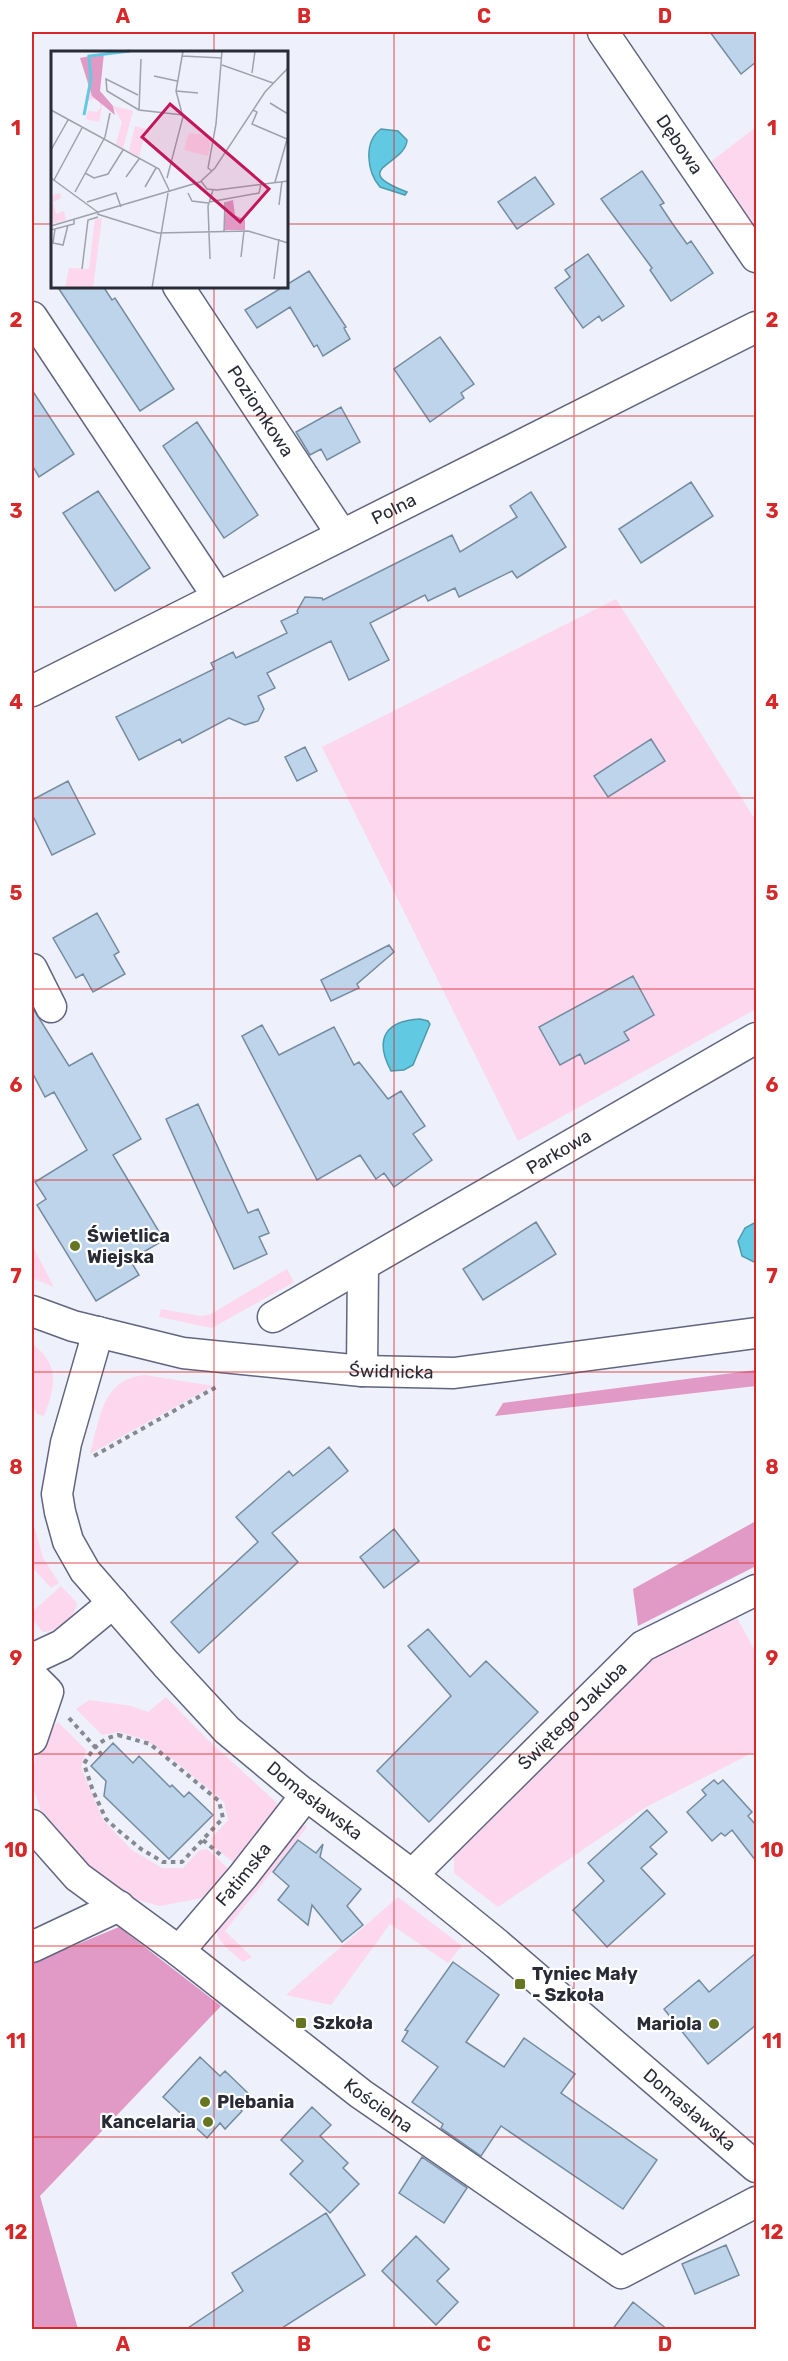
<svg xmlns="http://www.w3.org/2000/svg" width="788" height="2361" viewBox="0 0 788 2361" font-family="Rubik,sans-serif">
	<rect width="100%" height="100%" fill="#eef0fc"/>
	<path fill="#fcd7ed" d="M756,127V234L708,164Z
		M616,599L756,821V1009L518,1141L322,747Z
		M32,1245L54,1287L32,1278Z
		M287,1269L294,1282L212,1328L159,1317L161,1309L200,1316L209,1315Z
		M32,1344C61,1365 55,1387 44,1416L37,1414C27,1395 31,1366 32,1344Z
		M145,1375L213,1386L90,1454C100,1420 101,1379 145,1375Z
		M32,1518L43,1558L59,1583L51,1588L32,1567Z
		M61,1586L77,1603C75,1618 58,1631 43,1632L32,1619V1612Z
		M736,1616L756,1653V1751L646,1807L498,1907L454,1873V1846L655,1651Z
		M166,1697L208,1740L277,1803L275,1812L238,1866L212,1845L211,1839L228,1820L224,1802L175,1761L146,1740L119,1732L102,1735L76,1709L89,1700L131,1706L148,1712Z
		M58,1722L86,1750L81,1767L103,1820L132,1850L162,1868H183L200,1850L207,1849L233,1873L207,1897L160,1906L134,1899L102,1883L45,1825L32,1783L35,1759L42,1740Z
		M300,1822L307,1827L225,1931L252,1957L243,1962C232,1952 216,1942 216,1927Z
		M398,1897L462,1946L448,1963L390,1924L331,2005L286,1995Z"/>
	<path fill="#e199c6" d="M756,1370V1386L495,1416L503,1403Z
		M756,1521V1566L638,1626L633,1589Z
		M119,1927L221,2006L40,2196L78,2329L32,2330V1963Z"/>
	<path fill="#61cae2" stroke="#509aae" stroke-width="1.5" d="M381,129L398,131L407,140C406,165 346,169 407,192L405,195L380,187C367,172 363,142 381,129Z
		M420,1019L428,1021L430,1024L413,1065L404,1070L391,1071C374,1039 385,1021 420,1019Z
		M756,1222V1263L742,1256L738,1241L745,1228Z"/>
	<path fill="#bdd4eb" stroke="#758b9f" stroke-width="1.5" d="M710,32H756V62L741,74Z
		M642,171L664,203L660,205L672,223L687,244L691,241L713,273L671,301L650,270L652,268L601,199Z
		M535,177L554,204L517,229L498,202Z
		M588,254L624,306L602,321L599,316L583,328L555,288L570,277L565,270Z
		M309,271L346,327L344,328L350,339L323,356L317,345L314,347L290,307L257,328L245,310Z
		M57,286H103L112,300L115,298L174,389L140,411Z
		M440,337L474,384L461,393L464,398L430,422L394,369Z
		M32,390L74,454L39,477L32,465Z
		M341,407L360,442L327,460L321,449L310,455L296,432Z
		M197,422L258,515L224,538L163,446Z
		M691,482L713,516L641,563L619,529Z
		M98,491L150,568L115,591L63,513Z
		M531,492L566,547L517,578L512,571L459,597L455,588L428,601L425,595L370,623L389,660L349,680L331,641L267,673L275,688L258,696L264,709L258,721L245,725L229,718L182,743L180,739L139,760L116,717L214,669L211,663L233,652L236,658L287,633L281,621L298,613L297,611L305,597L322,598L323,600L452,535L460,552L517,517L510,506Z
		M651,739L665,761L608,797L594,776Z
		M305,747L317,771L297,781L285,757Z
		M68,781L95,834L52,855L32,814V800Z
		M97,913L119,952L114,955L125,974L93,992L83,974L76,978L53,938Z
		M389,945L394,952L357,984L359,988L331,1001L321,980Z
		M633,976L654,1015L624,1032L629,1040L585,1064L580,1054L560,1065L539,1027Z
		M32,1007L69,1066L92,1053L141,1139L113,1155L164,1240L130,1260L139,1275L96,1301L37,1205L46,1199L35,1182L87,1150L54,1092L45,1097L32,1072Z
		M262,1025L279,1055L334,1027L354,1065L359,1062L388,1099L401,1091L425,1126L413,1134L432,1160L394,1187L384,1173L376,1179L360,1155L317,1180L242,1036Z
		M198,1104L248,1213L258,1209L269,1233L259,1237L267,1254L234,1269L166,1119Z
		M536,1222L556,1254L483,1300L463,1269Z
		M329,1447L348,1471L272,1533L298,1562L199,1653L171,1622L258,1542L236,1517L289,1471L293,1476Z
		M394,1529L419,1561L384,1588L360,1557Z
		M428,1629L470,1677L486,1661L538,1712L429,1822L377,1771L451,1696L408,1646Z
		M113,1743L133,1763L139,1756L170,1787L172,1785L184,1797L189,1792L213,1815L169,1859L104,1796L106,1781L91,1766Z
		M714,1780L718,1784L723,1780L752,1812L748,1816L756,1825V1861L732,1830L725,1836L721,1833L712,1841L687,1812L706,1795L702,1790Z
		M647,1810L667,1832L650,1847L657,1854L641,1868L665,1894L607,1947L573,1910L604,1881L588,1863Z
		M298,1840L316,1853L323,1844L320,1857L361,1889L347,1906L363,1925L342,1942L312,1905L308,1925L278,1900L289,1886L273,1872Z
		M756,1953V2025L708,2064L664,2009L699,1980L709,1992Z
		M453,1962L499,1995L466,2042L504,2067L524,2038L575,2074L561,2093L657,2160L623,2209L501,2126L481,2156L441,2128L443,2124L412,2102L438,2067L402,2041L408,2031L405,2030Z
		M200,2057L220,2076L225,2071L249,2094L237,2107L242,2111L225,2129L220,2123L207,2138L163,2097Z
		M312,2107L331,2125L320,2136L348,2163L343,2168L359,2184L330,2213L290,2174L303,2161L281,2140Z
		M422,2157L467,2188L444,2223L399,2193Z
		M326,2213L365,2275L279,2330H185L243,2291L232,2273Z
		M416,2236L449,2269L437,2281L458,2302L436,2325L382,2271Z
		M726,2245L739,2275L695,2294L682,2264Z
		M633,2302L668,2330H612Z"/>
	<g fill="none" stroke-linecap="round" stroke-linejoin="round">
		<g stroke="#61657e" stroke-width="33">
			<g id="minor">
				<path id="s1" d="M603,32L756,257"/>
				<path id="s2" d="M178,286L342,535"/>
				<path d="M32,317L218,597"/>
				<path id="s3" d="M32,691L756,327"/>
				<path d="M32,969L51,1007"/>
				<path id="s4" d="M32,1311L73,1326L183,1353L362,1371L454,1373L756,1333"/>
				<path id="s5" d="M273,1317L756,1038"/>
				<path id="s6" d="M98,1332L66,1443L57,1494L60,1512L68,1541L85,1571L166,1664L227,1730L298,1789L412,1875L497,1944L756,2167"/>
				<path d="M362,1371L363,1266"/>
				<path d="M32,1659L62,1645L113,1603"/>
				<path d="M32,1676L48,1692L32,1739"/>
				<path id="s7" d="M32,1825L78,1877L179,1951L361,2094L621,2273L756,2202"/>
				<path id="s8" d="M412,1875L643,1646L756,1590"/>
				<path d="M32,1947L119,1906"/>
				<path id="s9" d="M179,1951L243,1876L306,1795"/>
			</g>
		</g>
		<path stroke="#868893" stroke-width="4" stroke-dasharray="4.5 4.5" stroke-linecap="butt" d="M94,1456L218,1386
			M69,1718L102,1755
			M118,1735L150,1744L219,1801L223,1818L182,1862H163L141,1849L119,1831L106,1819L93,1791L84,1764C93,1748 100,1739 118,1735Z
			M203,1840L223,1857"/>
		<use href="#minor" stroke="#fff" stroke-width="30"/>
	</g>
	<path fill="none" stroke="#d62828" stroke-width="1.5" stroke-opacity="0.55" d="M214,32V52M394,32V2330M574,32V2330M32,224H52M286,224H756M214,286V2330M32,416H756M32,607H756M32,798H756M32,989H756M32,1180H756M32,1372H756M32,1563H756M32,1754H756M32,1946H756M32,2137H756"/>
	<g fill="#657522" stroke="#fff" stroke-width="2">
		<circle cx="75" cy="1246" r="6"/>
		<rect x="514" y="1978" width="12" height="12" rx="3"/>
		<rect x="295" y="2017" width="12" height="12" rx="3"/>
		<circle cx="714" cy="2024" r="6"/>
		<circle cx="205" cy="2102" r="6"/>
		<circle cx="208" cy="2122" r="6"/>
	</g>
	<g text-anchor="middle" stroke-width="4.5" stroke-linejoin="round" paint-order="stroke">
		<g font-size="18" fill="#292b36" stroke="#fff">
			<text dy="6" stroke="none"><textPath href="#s1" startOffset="136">Dębowa</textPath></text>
			<text dy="6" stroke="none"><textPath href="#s2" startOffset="150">Poziomkowa</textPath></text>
			<text dy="6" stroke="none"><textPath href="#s3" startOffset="405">Polna</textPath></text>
			<text dy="6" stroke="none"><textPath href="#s5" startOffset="330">Parkowa</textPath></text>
			<text dy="6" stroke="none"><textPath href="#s4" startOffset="366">Świdnicka</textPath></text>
			<text dy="6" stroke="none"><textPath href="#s8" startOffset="226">Świętego Jakuba</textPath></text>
			<text dy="6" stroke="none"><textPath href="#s6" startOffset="576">Domasławska</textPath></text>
			<text dy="6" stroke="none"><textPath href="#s9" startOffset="100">Fatimska</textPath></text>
			<text dy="6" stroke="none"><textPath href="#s7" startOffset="447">Kościelna</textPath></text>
			<text dy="6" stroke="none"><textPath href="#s6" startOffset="1062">Domasławska</textPath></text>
		</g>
		<g font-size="18" font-weight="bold" fill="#292b36" stroke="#fff" text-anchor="start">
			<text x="87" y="1242">Świetlica<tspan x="87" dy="21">Wiejska</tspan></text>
			<text x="532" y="1980">Tyniec Mały<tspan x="532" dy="21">- Szkoła</tspan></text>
			<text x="313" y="2029">Szkoła</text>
			<text x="702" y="2030" text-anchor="end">Mariola</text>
			<text x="217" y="2108">Plebania</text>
			<text x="196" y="2128" text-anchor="end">Kancelaria</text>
		</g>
	</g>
	<g transform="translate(51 51)">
		<rect width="237" height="237" fill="#eef0fc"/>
		<path d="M37,39L52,50L48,71L35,68L37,60L46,61L50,56L48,49L40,48L35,52ZM62,55L82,60L72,97L65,93L71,71ZM84,75L95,78L88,106L78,100ZM138,82L161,85L157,105L133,99ZM9,142L10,147L2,151L5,163L13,160L15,169L0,173V145ZM51,167L42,237H14L18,217L38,218L44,168Z" fill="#fcd7ed"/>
		<path d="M53,2L49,40L62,55L64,64L41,45L29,7ZM182,149L184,164L194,169V179H173L175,151Z" fill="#e199c6"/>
		<path fill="none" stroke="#61cae2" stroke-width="3" d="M33,64L40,28L38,5L79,0"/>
		<path fill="none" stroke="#9fa1ad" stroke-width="1.5" d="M131,5L171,7M90,8L88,59L132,64M171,14L222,32M201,22L204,0M103,25L126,30M125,40L147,42M87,44L55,28L56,40L88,59M219,52L237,63M0,59L108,118L119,141M202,59L206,61L201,73L236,88M0,99L17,69M161,120L157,117L165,73L171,0M34,122L43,127L57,123L72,99M75,126L88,108M0,127L48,162M116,127L132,66L125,40L132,0M3,129L31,77M150,130L156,138L166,139L237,130M224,131L237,85M94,136L105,117M24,141L54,86L59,62M137,142L141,150L157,152M36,151L65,142L70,156M158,151L208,142L210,133M228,154L231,130M46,163L107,182L197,180L237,192M0,175L149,131L164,117L214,41L237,17M4,178L2,192L12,194L17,174M0,179L23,173V169M173,181L174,151M190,206L193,180M159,208L157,155L162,139M31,218L37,169L47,166M223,228L228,188M101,237L117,142"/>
		<path fill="#c2185b" fill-opacity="0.15" stroke="#c2185b" stroke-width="3" d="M119,53L218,138L189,171L91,86Z"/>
		<rect width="237" height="237" fill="none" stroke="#292b36" stroke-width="3"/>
	</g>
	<rect width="788" height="2361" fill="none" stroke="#ffffff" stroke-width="66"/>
	<rect x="33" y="33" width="722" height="2295" fill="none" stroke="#d62828" stroke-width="2"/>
	<g font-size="20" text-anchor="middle" font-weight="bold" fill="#d62828">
		<text x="123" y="23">A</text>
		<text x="304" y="23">B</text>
		<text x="484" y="23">C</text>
		<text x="665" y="23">D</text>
		<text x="16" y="135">1</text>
		<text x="772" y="135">1</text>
		<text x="16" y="327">2</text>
		<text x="772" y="327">2</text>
		<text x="16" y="518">3</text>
		<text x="772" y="518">3</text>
		<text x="16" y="709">4</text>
		<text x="772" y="709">4</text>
		<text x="16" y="900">5</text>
		<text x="772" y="900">5</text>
		<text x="16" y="1092">6</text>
		<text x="772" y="1092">6</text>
		<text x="16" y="1283">7</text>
		<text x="772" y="1283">7</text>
		<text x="16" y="1474">8</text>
		<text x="772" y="1474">8</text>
		<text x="16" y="1665">9</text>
		<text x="772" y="1665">9</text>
		<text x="16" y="1857">10</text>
		<text x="772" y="1857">10</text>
		<text x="16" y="2048">11</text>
		<text x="772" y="2048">11</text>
		<text x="16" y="2239">12</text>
		<text x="772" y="2239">12</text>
		<text x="123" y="2351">A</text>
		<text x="304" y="2351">B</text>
		<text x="484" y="2351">C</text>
		<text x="665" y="2351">D</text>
	</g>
</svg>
